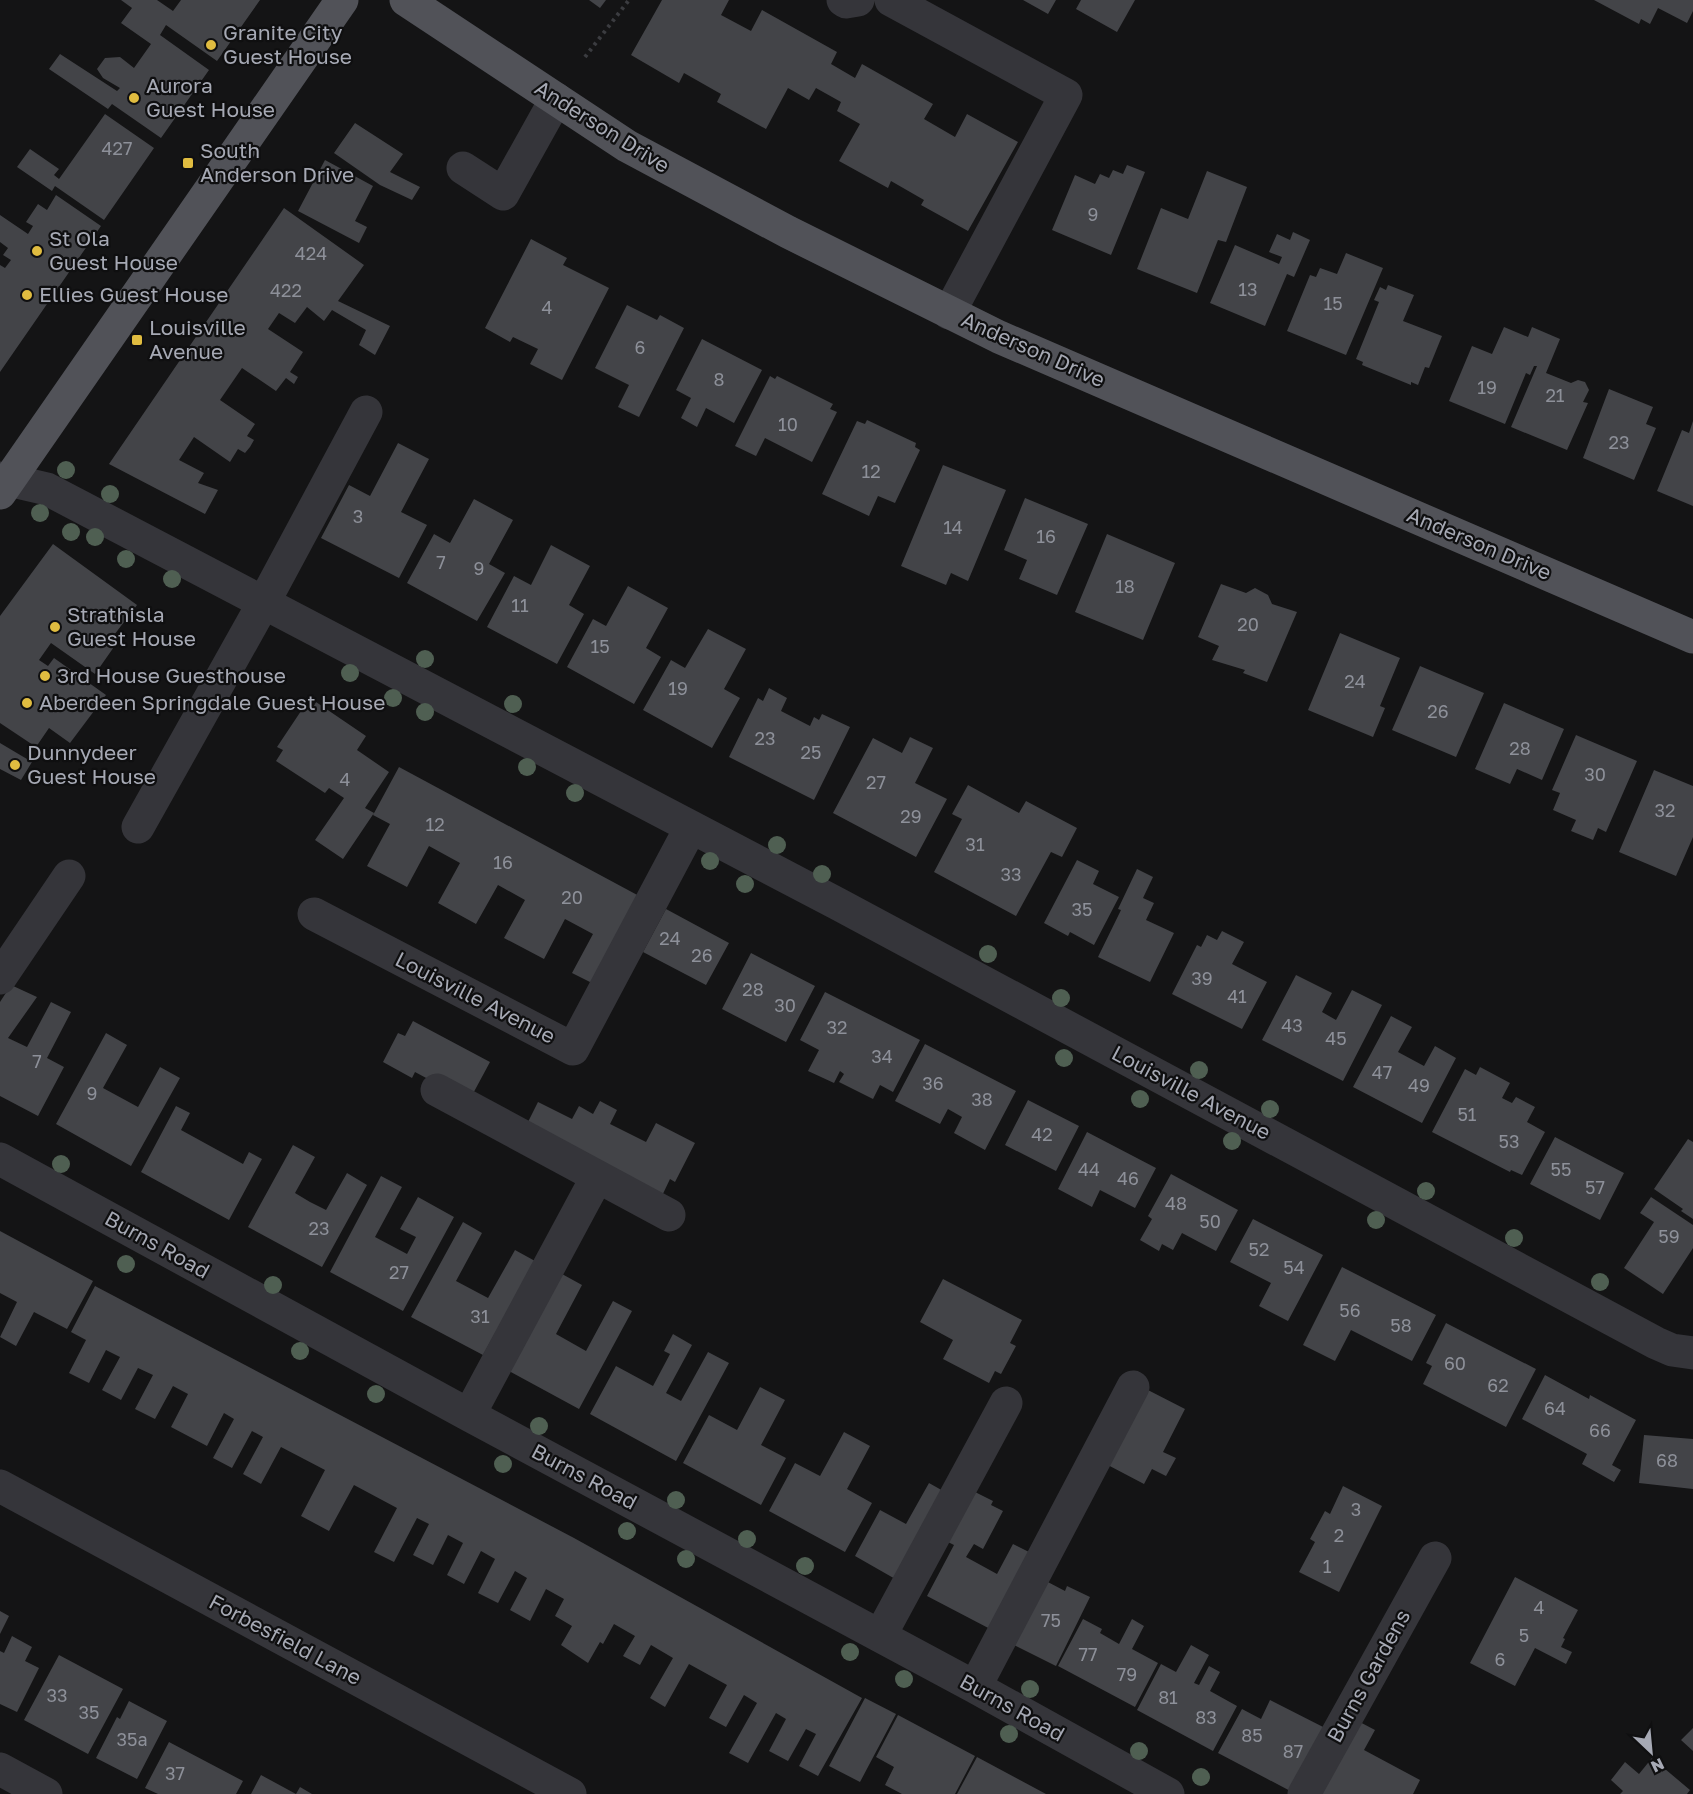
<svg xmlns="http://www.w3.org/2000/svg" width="1693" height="1794" viewBox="0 0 1693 1794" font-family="'Golos Text',sans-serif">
	<rect width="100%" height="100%" fill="#141415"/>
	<path fill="#434448" d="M121,0H157L173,11L181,0H260L217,61L166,25L160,35L209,70L161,138L112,104L108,109L49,69L60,54L117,91L120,88L103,78L97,69L105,58L120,57L134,68L151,44L121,23L132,8Z
		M589,0H606L600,8Z
		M662,0H729L721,15L751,31L762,10L837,52L831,64L855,78L862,64L933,104L924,119L955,137L967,114L1018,142L968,231L921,205L924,200L891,181L888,188L839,161L860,124L837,111L841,102L816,88L809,100L788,88L766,129L717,102L721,94L684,73L679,83L631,55Z
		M1023,0H1056L1048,14Z
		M1081,0H1135L1117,32L1076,9Z
		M1594,0H1693V11L1687,23L1658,8L1650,24L1641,19L1639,24Z
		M105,114L154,148L104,220L55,186L52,191L17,167L30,149L59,169L54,175L59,179Z
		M355,123L403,154L390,172L420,187L412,200L380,185L334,153Z
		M325,160L373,186L355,221L367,227L359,243L298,211Z
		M1127,165L1145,172L1111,255L1052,230L1075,175L1095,184L1100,174L1109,178L1113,170L1123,174Z
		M1207,171L1247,187L1226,242L1218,240L1197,293L1137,269L1161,208L1188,219Z
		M56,195L101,226L0,372V265L5,268L11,260L3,255L8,248L0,242V215L28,234L33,226L26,222L38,204L47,210Z
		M284,208L364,265L338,301L390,326L375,355L359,345L366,330L332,310L324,321L307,307L295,323L279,313L268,329L303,352L290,372L298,377L294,384L286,378L276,391L242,368L220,400L255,424L247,436L254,440L250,447L245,453L238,449L230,462L194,437L179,460L204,473L198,483L218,490L205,514L109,464Z
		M1293,232L1310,240L1294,277L1287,274L1265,326L1210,303L1235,245L1279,264L1282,257L1269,252L1277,234L1290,240Z
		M531,239L567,258L563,265L609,288L562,380L530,364L538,349L513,337L510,342L485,328Z
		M1346,253L1383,268L1346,355L1287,331L1310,275L1316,277L1320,268L1337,274Z
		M1388,285L1414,295L1403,321L1442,336L1429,368L1425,367L1418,385L1411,382V385L1362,365L1363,362L1356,359L1379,302L1374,300L1380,287L1386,290Z
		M627,305L657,320L660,315L684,328L639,417L618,407L629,385L595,368Z
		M1504,327L1528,337L1532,327L1560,339L1546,373L1571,383L1578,380L1585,382L1589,390L1583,402L1588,403L1567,450L1511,427L1537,366H1534L1530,375L1526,373L1505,424L1449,401L1472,346L1492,354Z
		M702,339L762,370L734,423L706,408L697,427L681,418L691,398L676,390Z
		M770,376L775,379L777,376L833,404L830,409L837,412L812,462L765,438L756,456L735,446Z
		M1609,389L1653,407L1646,424L1656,428L1634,480L1583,458Z
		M867,420L916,443L915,447L920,450L895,503L878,496L869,516L822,494L857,421L865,424Z
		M1693,421V506L1657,491L1682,430L1689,433Z
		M398,443L429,459L401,512L427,525L399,578L321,538L349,485L370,496Z
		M943,465L1006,490L968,581L951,573L946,585L901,566Z
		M1025,498L1088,524L1057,595L1019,579L1027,560L1004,550Z
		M474,499L513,520L489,564L505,573L477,621L407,583L434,534L450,543Z
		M1107,534L1175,563L1143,640L1075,612Z
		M53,544L137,605L111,639L116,644L95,674L51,643L39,660L48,666L54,658L106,695L70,743L49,728L36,747L0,723V616Z
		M551,545L590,566L569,605L584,614L557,664L487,627L514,576L531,585Z
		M1221,584L1246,593L1255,588L1268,595L1272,604L1297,612L1267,682L1243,673L1245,670L1212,660L1219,646L1198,637Z
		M628,586L668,608L646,648L661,657L634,704L567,667L593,619L606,626Z
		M708,629L746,649L724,689L740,698L712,748L643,710L671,660L685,668Z
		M1340,633L1400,658L1380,706L1385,708L1373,737L1308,710Z
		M1420,666L1484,693L1456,757L1392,730Z
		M769,688L787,698L781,711L810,726L814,717L819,720L822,714L850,727L814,800L729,757L758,698L763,701Z
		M316,702L366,736L357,750L389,772L365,808L374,813L343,859L315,840L344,798L329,788L325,793L276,761L283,750L277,747L305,705L312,710Z
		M1504,703L1564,729L1542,780L1517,769L1510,784L1475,769Z
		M1576,735L1637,761L1606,832L1598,828L1593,840L1571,831L1576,820L1553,810L1560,793L1552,790Z
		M910,737L933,748L915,783L947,799L916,857L833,813L873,738L902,753Z
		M0,743L32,762L21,780L0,769Z
		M399,767L641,897L594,984L572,973L593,934L565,919L544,959L504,938L525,900L498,885L476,924L438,903L460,863L429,846L407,887L367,866L390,824L373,815Z
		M1654,770L1693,786V837L1676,876L1619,852Z
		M968,785L1019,813L1026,801L1077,828L1062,857L1051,852L1016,916L934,872L962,819L952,814Z
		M1077,860L1099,871L1093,884L1119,897L1094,945L1070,932L1068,936L1044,923Z
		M1137,869L1153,877L1143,898L1154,903L1146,920L1174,933L1150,982L1098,957L1121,910L1118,909Z
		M666,909L729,943L706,985L643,952Z
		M1222,931L1244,942L1232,964L1267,982L1242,1029L1172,994L1197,945L1201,947L1207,935L1217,940Z
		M751,953L815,986L786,1042L722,1009Z
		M1296,975L1332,993L1322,1012L1336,1020L1352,990L1382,1005L1343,1081L1262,1040Z
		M11,985L37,997L8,1038L27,1047L51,1002L71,1012L47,1058L64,1067L38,1116L0,1096V1002Z
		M825,992L920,1040L893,1092L880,1085L873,1099L839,1082L844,1074L840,1071L834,1083L808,1071L819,1050L800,1040Z
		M1391,1016L1412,1027L1398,1052L1424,1066L1435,1046L1456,1058L1422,1123L1353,1087Z
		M413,1021L490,1062L469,1101L415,1072L412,1078L383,1062L398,1033L405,1036Z
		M106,1033L127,1045L103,1088L138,1107L160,1067L180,1078L131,1166L56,1124Z
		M925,1044L1016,1091L985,1150L954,1133L962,1117L948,1109L940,1124L895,1101Z
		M1480,1067L1510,1083L1502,1098L1512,1103L1516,1097L1535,1107L1527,1122L1545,1132L1522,1175L1511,1170L1510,1172L1432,1132L1465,1069L1476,1075Z
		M1028,1100L1079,1126L1056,1171L1005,1145Z
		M600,1101L617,1110L610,1124L646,1142L656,1123L695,1143L675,1182L670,1179L660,1200L524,1130L538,1102L572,1119L579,1106L593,1114Z
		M176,1106L190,1113L181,1130L243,1164L249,1152L262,1159L229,1220L141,1172Z
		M1087,1132L1156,1168L1135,1208L1100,1190L1092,1207L1058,1189Z
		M1555,1137L1624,1173L1600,1220L1530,1184Z
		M1688,1139L1693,1142V1219L1681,1211L1683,1209L1654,1189Z
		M293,1145L315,1157L295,1193L310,1202L326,1210L347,1173L367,1185L322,1267L248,1227Z
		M1171,1174L1238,1210L1216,1251L1182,1233L1173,1250L1162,1244L1159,1251L1140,1240L1152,1219L1148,1216Z
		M381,1176L402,1187L375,1237L407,1254L416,1237L400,1229L418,1197L454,1217L403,1311L330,1272Z
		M1651,1197L1693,1225V1248L1663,1294L1624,1268L1654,1222L1640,1213Z
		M1253,1219L1323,1255L1288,1321L1259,1306L1271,1283L1230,1262Z
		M463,1222L482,1233L456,1281L488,1298L515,1250L535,1261L483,1355L411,1317Z
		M0,1231L93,1281L67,1329L34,1312L16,1346L0,1337L17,1302L0,1293Z
		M1342,1267L1436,1315L1412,1361L1351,1330L1335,1361L1303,1345Z
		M562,1274L582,1285L556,1334L586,1351L613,1301L632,1311L579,1409L509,1371Z
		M943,1279L1022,1320L1010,1343L1016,1346L1001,1374L995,1371L989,1383L943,1359L953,1340L920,1322Z
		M95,1286L574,1538L862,1698L818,1776L799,1766L816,1734L806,1729L788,1761L769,1751L786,1719L776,1713L748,1763L729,1753L757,1703L744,1695L726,1727L709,1718L727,1685L689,1664L665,1707L650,1698L673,1658L651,1645L640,1665L623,1656L635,1636L614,1624L603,1644L600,1642L588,1663L561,1645L572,1626L555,1616L564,1599L546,1589L530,1621L510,1610L527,1578L515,1571L498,1603L478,1593L495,1559L481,1551L464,1584L447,1575L463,1543L448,1535L433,1565L413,1555L429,1524L417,1518L394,1562L374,1552L397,1508L354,1485L329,1531L301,1516L325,1470L281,1447L261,1484L243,1474L263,1437L252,1431L232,1468L213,1458L234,1419L224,1413L207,1446L171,1427L188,1394L173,1386L155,1419L135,1409L153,1375L138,1368L121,1400L102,1390L120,1357L106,1350L89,1383L69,1373L86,1340L71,1332Z
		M1446,1323L1536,1369L1506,1427L1423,1384L1432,1366L1426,1363Z
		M673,1334L692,1345L666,1393L681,1401L708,1352L729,1363L676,1461L590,1414L616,1366L653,1386L670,1354L664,1351Z
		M1545,1375L1589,1399L1590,1395L1636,1420L1612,1465L1621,1470L1614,1482L1582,1464L1587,1454L1522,1419Z
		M760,1387L785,1400L761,1445L786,1458L761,1505L683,1463L709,1415L737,1430Z
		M1144,1388L1185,1409L1163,1452L1176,1458L1166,1476L1152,1469L1144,1484L1104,1463Z
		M844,1432L870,1446L847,1489L872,1503L845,1552L769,1511L795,1463L820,1476Z
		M1644,1435L1693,1439V1489L1639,1483Z
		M929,1483L945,1492L897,1580L855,1556L880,1510L906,1524Z
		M1343,1486L1382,1506L1339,1592L1299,1572L1315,1542L1310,1539L1325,1511L1330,1514Z
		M975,1492L993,1501L991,1505L1003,1511L983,1549L974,1544L966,1557L997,1574L1013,1544L1031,1553L994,1631L927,1596L954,1545L946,1541Z
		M1515,1577L1578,1610L1563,1638L1565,1639L1561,1647L1572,1652L1566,1664L1535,1648L1515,1686L1470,1663Z
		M1044,1580L1065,1591L1067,1586L1090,1597L1056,1666L1012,1644Z
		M0,1611L9,1616L0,1634Z
		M1083,1619L1102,1629L1100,1633L1119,1644L1132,1619L1144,1626L1132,1649L1158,1663L1135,1707L1058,1666Z
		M12,1636L32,1647L25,1661L39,1668L17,1712L0,1704V1651L4,1653Z
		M1191,1645L1209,1655L1194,1683L1199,1685L1209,1666L1220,1672L1210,1691L1237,1706L1213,1751L1137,1710L1161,1664L1176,1672Z
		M59,1655L123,1689L88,1754L24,1720Z
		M865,1698L896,1714L860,1782L829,1766Z
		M1270,1700L1329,1730L1296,1794L1218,1753L1242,1709L1261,1719Z
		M129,1701L167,1721L137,1779L96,1758L117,1717L120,1719Z
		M898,1715L975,1756L955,1794H902L885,1785L894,1767L876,1757Z
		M1354,1719L1375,1730L1364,1750L1420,1780L1413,1794H1314Z
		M1693,1728V1751L1681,1740Z
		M169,1742L243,1781L236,1794H158L145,1788Z
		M977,1757L1018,1779L1046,1794H957Z
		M1652,1758L1690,1790L1687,1794H1620L1623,1791L1611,1780L1625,1762L1639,1774Z
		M261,1775L296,1794L300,1787L312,1794H251Z"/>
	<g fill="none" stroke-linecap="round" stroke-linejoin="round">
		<path stroke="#3b3c40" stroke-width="4" stroke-dasharray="3 4.5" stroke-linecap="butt" d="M585,57L629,0"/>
		<path stroke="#35353a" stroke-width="33" d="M843,0L846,2L858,0
			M891,0L1066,95L949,313
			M463,168L503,194L556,99
			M0,478L47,489L838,904L1656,1343L1672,1350L1693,1353
			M138,827L264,602L366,412
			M314,914L573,1049L691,827
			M0,978L69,876
			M437,1090L669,1215
			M0,1159L469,1415L975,1687L1168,1794
			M469,1415L597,1177
			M0,1486L570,1794
			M880,1636L1006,1403
			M975,1687L1133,1387
			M0,1769L46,1794
			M1304,1794L1435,1558"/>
		<path stroke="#515258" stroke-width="33" d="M406,0L627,146L788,232L999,337L1693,637
			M0,493L342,0"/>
	</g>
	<g fill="#4f5f52">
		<circle cx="66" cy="470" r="9"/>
		<circle cx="110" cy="494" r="9"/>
		<circle cx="40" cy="513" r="9"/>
		<circle cx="71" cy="532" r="9"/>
		<circle cx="95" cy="537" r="9"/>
		<circle cx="126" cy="559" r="9"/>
		<circle cx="172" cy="579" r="9"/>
		<circle cx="425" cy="659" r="9"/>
		<circle cx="350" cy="673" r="9"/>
		<circle cx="393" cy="698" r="9"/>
		<circle cx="513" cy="704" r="9"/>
		<circle cx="425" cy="712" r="9"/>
		<circle cx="527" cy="767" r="9"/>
		<circle cx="575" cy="793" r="9"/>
		<circle cx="777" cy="845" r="9"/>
		<circle cx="710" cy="861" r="9"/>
		<circle cx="822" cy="874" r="9"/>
		<circle cx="745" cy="884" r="9"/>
		<circle cx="988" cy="954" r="9"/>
		<circle cx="1061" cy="998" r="9"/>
		<circle cx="1064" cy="1058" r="9"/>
		<circle cx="1199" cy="1070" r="9"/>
		<circle cx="1140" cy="1099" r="9"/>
		<circle cx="1270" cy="1109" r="9"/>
		<circle cx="1232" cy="1141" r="9"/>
		<circle cx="61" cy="1164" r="9"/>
		<circle cx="1426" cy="1191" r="9"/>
		<circle cx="1376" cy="1220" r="9"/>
		<circle cx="1514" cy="1238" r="9"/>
		<circle cx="126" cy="1264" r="9"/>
		<circle cx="1600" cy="1282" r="9"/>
		<circle cx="273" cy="1285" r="9"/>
		<circle cx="300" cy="1351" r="9"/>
		<circle cx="376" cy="1394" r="9"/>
		<circle cx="539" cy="1426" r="9"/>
		<circle cx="503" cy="1464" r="9"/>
		<circle cx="676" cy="1500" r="9"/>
		<circle cx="627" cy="1531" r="9"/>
		<circle cx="747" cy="1539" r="9"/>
		<circle cx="686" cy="1559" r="9"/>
		<circle cx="805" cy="1566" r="9"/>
		<circle cx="850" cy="1652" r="9"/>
		<circle cx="904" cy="1679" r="9"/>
		<circle cx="1030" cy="1689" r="9"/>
		<circle cx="1009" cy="1734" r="9"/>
		<circle cx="1139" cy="1751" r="9"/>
		<circle cx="1201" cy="1777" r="9"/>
	</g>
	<g fill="#e0bc40" stroke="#0f0f10" stroke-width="2">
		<circle cx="211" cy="45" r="6"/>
		<circle cx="134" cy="98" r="6"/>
		<rect x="182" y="157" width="12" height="12" rx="3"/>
		<circle cx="37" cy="251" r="6"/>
		<circle cx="27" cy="295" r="6"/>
		<rect x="131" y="334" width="12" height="12" rx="3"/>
		<circle cx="55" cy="627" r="6"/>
		<circle cx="45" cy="676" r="6"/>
		<circle cx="27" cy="703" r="6"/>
		<circle cx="15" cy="765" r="6"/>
	</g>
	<g text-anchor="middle" stroke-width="4.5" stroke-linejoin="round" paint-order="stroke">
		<g font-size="18" fill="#8d9099">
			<text x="117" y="155">427</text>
			<text x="1093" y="221">9</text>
			<text x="311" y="260">424</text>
			<text x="1248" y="296">13</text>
			<text x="286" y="297">422</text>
			<text x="1333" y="310">15</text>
			<text x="547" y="314">4</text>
			<text x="640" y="354">6</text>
			<text x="719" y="386">8</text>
			<text x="1487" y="394">19</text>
			<text x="1555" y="402">21</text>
			<text x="788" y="431">10</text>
			<text x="1619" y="449">23</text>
			<text x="871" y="478">12</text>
			<text x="358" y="523">3</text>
			<text x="953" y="534">14</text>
			<text x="1046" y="543">16</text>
			<text x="441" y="569">7</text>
			<text x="479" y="575">9</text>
			<text x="1125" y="593">18</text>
			<text x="520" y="612">11</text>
			<text x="1248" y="631">20</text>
			<text x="600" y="653">15</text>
			<text x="1355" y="688">24</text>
			<text x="678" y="695">19</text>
			<text x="1438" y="718">26</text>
			<text x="765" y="745">23</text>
			<text x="1520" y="755">28</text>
			<text x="811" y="759">25</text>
			<text x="1595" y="781">30</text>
			<text x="345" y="786">4</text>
			<text x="876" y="789">27</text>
			<text x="1665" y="817">32</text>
			<text x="911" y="823">29</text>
			<text x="435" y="831">12</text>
			<text x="975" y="851">31</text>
			<text x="503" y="869">16</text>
			<text x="1011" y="881">33</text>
			<text x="572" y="904">20</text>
			<text x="1082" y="916">35</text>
			<text x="670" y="945">24</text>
			<text x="702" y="962">26</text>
			<text x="1202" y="985">39</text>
			<text x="753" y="996">28</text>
			<text x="1237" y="1003">41</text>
			<text x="785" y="1012">30</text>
			<text x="1292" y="1032">43</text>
			<text x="837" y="1034">32</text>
			<text x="1336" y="1045">45</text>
			<text x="882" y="1063">34</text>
			<text x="37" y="1068">7</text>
			<text x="1382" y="1079">47</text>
			<text x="933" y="1090">36</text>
			<text x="1419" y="1092">49</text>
			<text x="92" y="1100">9</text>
			<text x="982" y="1106">38</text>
			<text x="1467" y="1121">51</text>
			<text x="1042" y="1141">42</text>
			<text x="1509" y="1148">53</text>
			<text x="1089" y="1176">44</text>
			<text x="1561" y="1176">55</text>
			<text x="1128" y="1185">46</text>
			<text x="1595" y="1194">57</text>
			<text x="1176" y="1210">48</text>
			<text x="1210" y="1228">50</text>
			<text x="319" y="1235">23</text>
			<text x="1669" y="1243">59</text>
			<text x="1259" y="1256">52</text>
			<text x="1294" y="1274">54</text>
			<text x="399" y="1279">27</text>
			<text x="1350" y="1317">56</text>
			<text x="480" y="1323">31</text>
			<text x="1401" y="1332">58</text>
			<text x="1455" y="1370">60</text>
			<text x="1498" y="1392">62</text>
			<text x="1555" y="1415">64</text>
			<text x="1600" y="1437">66</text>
			<text x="1667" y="1467">68</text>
			<text x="1356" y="1516">3</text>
			<text x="1339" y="1542">2</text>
			<text x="1327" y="1573">1</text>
			<text x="1539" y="1614">4</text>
			<text x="1051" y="1627">75</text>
			<text x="1524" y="1642">5</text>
			<text x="1088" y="1661">77</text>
			<text x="1500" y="1666">6</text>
			<text x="1127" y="1681">79</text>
			<text x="57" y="1702">33</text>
			<text x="1168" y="1704">81</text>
			<text x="89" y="1719">35</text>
			<text x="1206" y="1724">83</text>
			<text x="1252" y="1742">85</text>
			<text x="132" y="1746">35a</text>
			<text x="1293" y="1758">87</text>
			<text x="175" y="1780">37</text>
		</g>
		<g font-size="21" fill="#a6a9b4" stroke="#0f0f10" text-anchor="start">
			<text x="223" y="40">Granite City<tspan x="223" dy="24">Guest House</tspan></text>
			<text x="146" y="93">Aurora<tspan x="146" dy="24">Guest House</tspan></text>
			<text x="200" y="158">South<tspan x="200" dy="24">Anderson Drive</tspan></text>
			<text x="49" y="246">St Ola<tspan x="49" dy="24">Guest House</tspan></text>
			<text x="39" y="302">Ellies Guest House</text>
			<text x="149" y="335">Louisville<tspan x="149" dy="24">Avenue</tspan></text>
			<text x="67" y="622">Strathisla<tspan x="67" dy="24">Guest House</tspan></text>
			<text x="57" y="683">3rd House Guesthouse</text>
			<text x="39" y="710">Aberdeen Springdale Guest House</text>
			<text x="27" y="760">Dunnydeer<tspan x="27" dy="24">Guest House</tspan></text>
		</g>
		<g font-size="21" fill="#a6a9b4" stroke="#0f0f10">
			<text transform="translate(602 127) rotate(32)" y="7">Anderson Drive</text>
			<text transform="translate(1033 350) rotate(24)" y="7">Anderson Drive</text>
			<text transform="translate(1479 544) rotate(23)" y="7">Anderson Drive</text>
			<text transform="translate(475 998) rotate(27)" y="7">Louisville Avenue</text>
			<text transform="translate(1191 1093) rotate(28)" y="7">Louisville Avenue</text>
			<text transform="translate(157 1245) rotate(29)" y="7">Burns Road</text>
			<text transform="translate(584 1477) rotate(28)" y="7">Burns Road</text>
			<text transform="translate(285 1640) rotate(28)" y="7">Forbesfield Lane</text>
			<text transform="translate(1369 1676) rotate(-61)" y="7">Burns Gardens</text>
			<text transform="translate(1012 1708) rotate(29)" y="7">Burns Road</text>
		</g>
	</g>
	<g transform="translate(1651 1752) rotate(154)" stroke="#0f0f10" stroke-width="4.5" paint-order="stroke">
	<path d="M0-4.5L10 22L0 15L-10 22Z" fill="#a6a9b4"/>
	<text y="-9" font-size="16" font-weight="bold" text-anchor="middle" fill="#a6a9b4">N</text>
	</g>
</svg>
